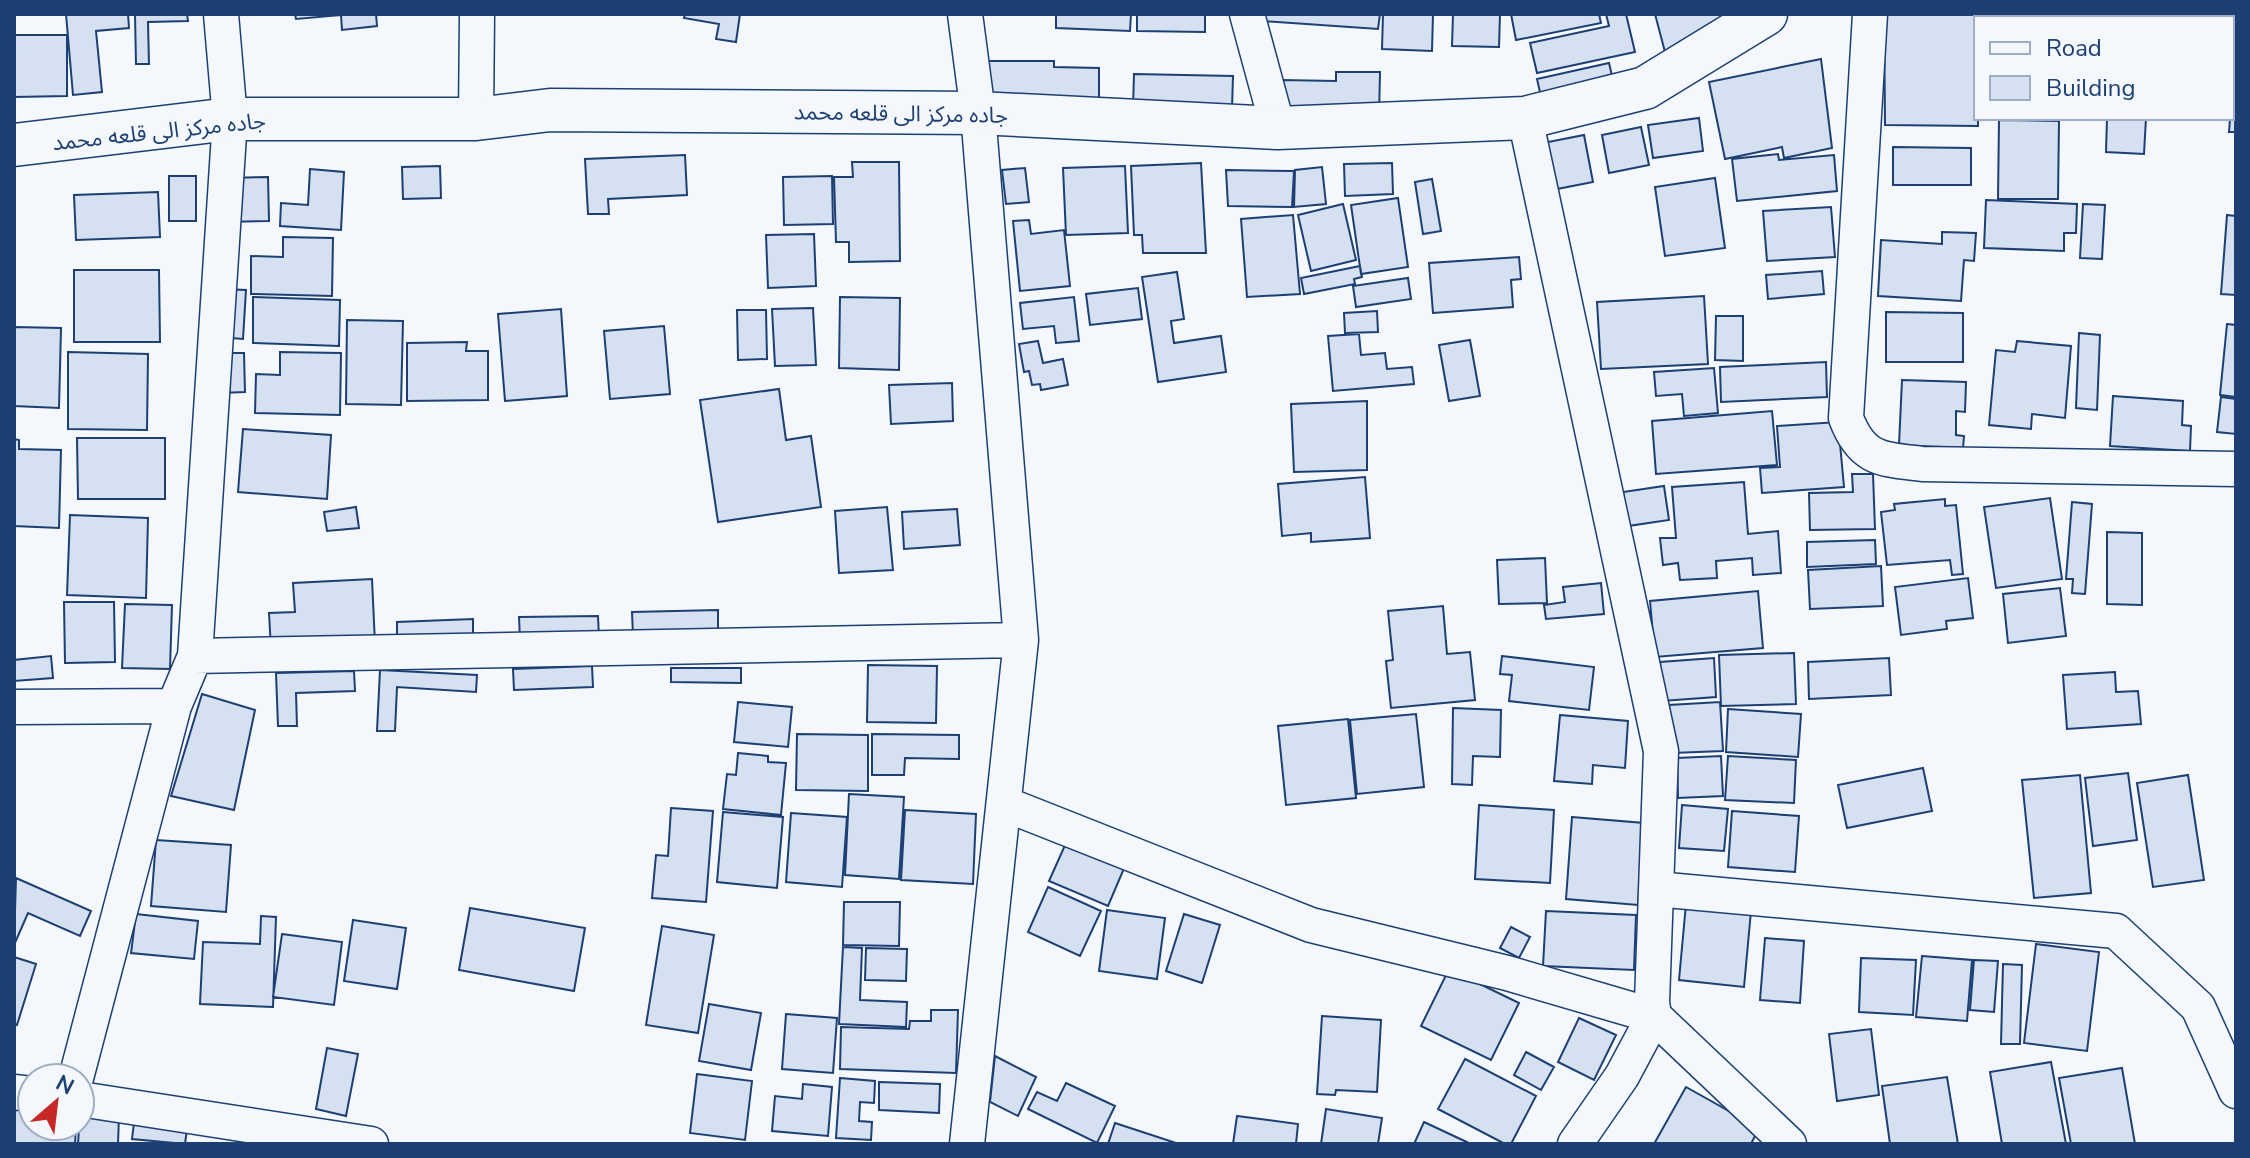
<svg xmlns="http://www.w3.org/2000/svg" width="2250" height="1158" viewBox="0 0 2250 1158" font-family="'Nunito Sans','Noto Sans Arabic',sans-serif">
	<rect width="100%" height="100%" fill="#f4f7fb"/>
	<path fill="#d5e0f0" stroke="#1d3f73" stroke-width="2" d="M66,14H128L129,28L96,31L102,92L73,95Z
		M135,14H187L188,21L148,22L149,64H136Z
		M295,14H376L377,26L342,30L341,15L296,19Z
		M685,14H740L736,42L716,39L719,24L684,18Z
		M1056,14H1131L1130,31L1056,28Z
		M1137,14H1205V32L1137,31Z
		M1262,14H1380L1378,29L1262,21Z
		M1383,14H1433L1432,51L1382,49Z
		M1453,14H1500L1499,47L1452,46Z
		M1511,14H1599L1601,23L1516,40Z
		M1606,14H1626L1635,52L1537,73L1530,43L1609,26Z
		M1655,14H1727L1665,52Z
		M1884,14H1978V126L1885,125Z
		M2109,14H2149V18H2109Z
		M2166,14H2229V18H2166Z
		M14,35H67V96L14,97Z
		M2232,49H2236V90H2232Z
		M1821,59L1832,148L1784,158L1782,147L1725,159L1709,82Z
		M986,61H1054V67L1099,68V107L986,106Z
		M1609,63L1614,84L1542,101L1537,79Z
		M1336,72H1380L1379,118L1281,116L1282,80L1336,81Z
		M1134,74L1233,76L1232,109L1133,107Z
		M2232,94H2236V132H2229Z
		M1699,118L1703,151L1653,158L1648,125Z
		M2107,118H2146L2144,154L2106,152Z
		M1999,120L2059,121L2058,199H1998Z
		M1641,127L1649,165L1609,173L1602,135Z
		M1584,135L1593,182L1552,190L1543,143Z
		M1893,147L1971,148V185H1893Z
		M1778,154L1779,160L1834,155L1837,191L1737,201L1732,159Z
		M685,155L687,195L608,199L609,214H588L585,159Z
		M852,162H899L900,261L849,262V242H836L834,177H853Z
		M1201,163L1206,253H1143L1142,235H1134L1131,166Z
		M1392,163L1393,194L1345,196L1344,164Z
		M440,166L441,198L403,199L402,167Z
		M1125,166L1128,233L1066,235L1063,168Z
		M1322,167L1326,204L1294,207L1295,170Z
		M1025,168L1029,202L1006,204L1002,170Z
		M310,169L344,172L341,230L280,226L281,203L308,205Z
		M1226,170L1294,171L1292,207L1228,206Z
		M169,176H196V221H169Z
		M832,176L833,224L784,225L783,177Z
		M268,177L269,221L227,222L226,178Z
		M1715,178L1725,248L1665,256L1655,187Z
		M1432,179L1441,231L1423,234L1415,182Z
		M158,192L160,237L76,240L74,195Z
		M1398,198L1408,267L1361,274L1351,205Z
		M1986,200L2077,204L2076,233H2064V251L1984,248Z
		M1343,204L1356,260L1311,271L1298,215Z
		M2083,204L2105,205L2102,259L2080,258Z
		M1831,207L1835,257L1767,261L1763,211Z
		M1293,215L1300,294L1247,297L1241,219Z
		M2227,215L2236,216V295L2221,294Z
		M1029,220L1031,234L1064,230L1070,286L1020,291L1013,221Z
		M1942,232L1976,233L1974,261L1964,260L1961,301L1878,296L1881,240L1942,244Z
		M814,234L816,286L768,288L766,235Z
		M283,237L333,238L332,296L251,294V256L283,257Z
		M1519,257L1521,279L1511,280L1513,307L1433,313L1429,263Z
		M1360,266L1362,277L1354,279L1355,284L1304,294L1301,278Z
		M74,270H159L160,342H74Z
		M1822,271L1824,294L1768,299L1766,275Z
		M1177,272L1184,319L1171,321L1174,343L1221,336L1226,372L1158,382L1142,277Z
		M1408,278L1411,299L1356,307L1353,286Z
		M1138,288L1142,319L1090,325L1086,294Z
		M222,289L246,290L243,339L219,337Z
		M1704,296L1708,364L1601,369L1597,302Z
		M253,297L340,300L339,346L253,343Z
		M840,297L900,298L899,370L839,368Z
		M1074,297L1079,341L1056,343L1054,326L1023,329L1020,303Z
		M813,308L816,365L775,366L772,309Z
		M561,309L567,396L505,401L498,314Z
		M737,310H766L767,359L738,360Z
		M1377,311L1378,332L1345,333L1344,313Z
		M1886,312L1963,313V362H1886Z
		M1716,316H1743V361L1715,360Z
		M347,320L403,321L401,405L346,404Z
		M2227,324L2236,325V397L2220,395Z
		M664,326L670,394L610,399L604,331Z
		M14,327L61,328L59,408L14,406Z
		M2079,333L2100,335L2097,410L2076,408Z
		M1359,334L1361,355L1385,353L1387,369L1412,367L1414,384L1333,391L1328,336Z
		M1470,340L1480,396L1449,401L1439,345Z
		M1038,341L1043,363L1063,359L1068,385L1041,390L1040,384L1032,385L1029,371L1024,372L1019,344Z
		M2017,341L2071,346L2065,418L2032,414L2031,429L1989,425L1996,350L2015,352Z
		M467,342L466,351H488V400L407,401V343Z
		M68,352L148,354L147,430L68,429Z
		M280,352L341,353L340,415L255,413L256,374L280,375Z
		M220,353H244L245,392L220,393Z
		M1826,362L1827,397L1721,402L1720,367Z
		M1714,368L1718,413L1684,416L1682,394L1656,396L1654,372Z
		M1902,380L1966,382L1965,412L1956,411V435L1964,436L1963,448L1899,445Z
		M952,383L953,421L891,424L889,385Z
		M779,389L786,440L811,436L821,507L718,522L700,400Z
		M2113,396L2183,401L2182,425L2191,426L2190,451L2110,446Z
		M2221,397L2236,399V434L2217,432Z
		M1367,401V470L1294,472L1291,404Z
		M1772,411L1777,465L1656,474L1652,421Z
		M1838,422L1844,487L1762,493L1760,468L1780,467L1777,426Z
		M243,429L331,435L327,499L238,492Z
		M77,438H165V499H78Z
		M14,439L19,440V449L61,450L59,528L14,526Z
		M1852,474H1873L1875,529L1810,530L1809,493L1853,492Z
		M1365,477L1370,538L1311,542V533L1282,536L1278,484Z
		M1744,482L1748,534L1778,531L1781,573L1753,575L1752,558L1716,561L1717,578L1680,580L1678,563L1663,565L1660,538H1676L1672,487Z
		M1664,486L1669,520L1628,526L1623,492Z
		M2050,498L2062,579L1996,588L1984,507Z
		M1945,499V506L1956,505L1963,574L1952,575L1950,560L1887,565L1881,512L1895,510L1894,504Z
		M2072,502L2092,504L2085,594L2072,593L2073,579H2066Z
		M356,507L359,528L327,531L324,512Z
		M887,507L893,570L839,573L835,511Z
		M957,509L960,545L904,549L902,512Z
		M70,515L148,518L146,598L67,595Z
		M2107,532L2142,533V605L2107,604Z
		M1875,540L1876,564L1807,567V542Z
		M1545,558L1547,603L1499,604L1497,560Z
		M1881,566L1883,606L1810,609L1808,570Z
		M1968,578L1973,618L1946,621L1947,629L1901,635L1895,587Z
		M372,579L375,644L271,649L269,613L295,612L293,583Z
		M1601,583L1604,614L1546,619L1544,605L1565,602L1563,587Z
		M2060,588L2066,636L2008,643L2003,594Z
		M1758,591L1763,648L1655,657L1650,601Z
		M64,602H114L115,662L65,663Z
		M125,604L172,605L170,669L122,668Z
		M1443,606L1447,654L1470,652L1475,700L1391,708L1386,661L1393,660L1388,611Z
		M718,610V634L633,636L632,612Z
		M598,616L599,638L520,640L519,617Z
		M473,619V637L397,640V622Z
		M1794,653L1796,704L1721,706L1719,655Z
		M51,656L53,678L14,681V660Z
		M1502,656L1594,667L1589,710L1509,701L1512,675L1500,674Z
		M1714,658L1716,697L1662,701L1660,662Z
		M1889,658L1891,695L1809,699L1808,662Z
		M868,665L937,666L936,723L867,722Z
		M592,666L593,687L514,690L513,669Z
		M671,668H741V683L671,682Z
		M380,670L477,675L476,692L397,687L395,731H377Z
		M354,671L355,691L296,693L297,726H278L276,673Z
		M2115,672L2116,692L2138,691L2141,724L2067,729L2063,675Z
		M202,694L255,710L234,810L171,796Z
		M738,702L792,707L788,747L734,742Z
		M1720,702L1723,751L1672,753L1669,705Z
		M1453,708L1501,710L1500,757L1473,756L1472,785L1452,784Z
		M1728,709L1801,714L1798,757L1726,752Z
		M1416,714L1424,787L1357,794L1350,720Z
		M1560,715L1628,721L1625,768L1593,765L1592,784L1554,781Z
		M1348,719L1356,798L1286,805L1278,726Z
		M797,734L868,735V791L796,790Z
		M872,734L959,735V759L905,758L904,775H872Z
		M738,753L768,756V762L786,763L781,815L723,809L727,774L736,775Z
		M1721,756L1723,796L1678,798L1677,758Z
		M1728,756L1796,760L1794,803L1725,800Z
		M1923,768L1932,811L1847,828L1838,785Z
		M2128,773L2137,840L2093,846L2085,778Z
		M2080,775L2091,893L2034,898L2022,780Z
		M2188,775L2204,880L2153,887L2137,783Z
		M849,794L904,797L899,879L845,875Z
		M1479,805L1554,810L1550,883L1475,879Z
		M1682,805L1728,809L1724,851L1679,848Z
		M671,808L713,811L706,902L652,898L656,855L668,856Z
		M905,810L976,814L973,884L901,880Z
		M1732,811L1799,816L1795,872L1728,867Z
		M723,812L783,817L777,888L717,882Z
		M791,813L847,817L842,887L786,882Z
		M1572,817L1644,823L1638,905L1566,899Z
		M1070,834L1128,859L1108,906L1049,881Z
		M156,840L231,845L226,912L151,906Z
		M16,878L91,911L80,936L28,913L14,945Z
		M1048,887L1101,911L1080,956L1028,932Z
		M844,902H900L899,946L843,945Z
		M1686,904L1751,911L1744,987L1679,980Z
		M470,908L585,928L574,991L459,970Z
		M1107,910L1165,918L1157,979L1099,971Z
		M1546,911L1636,915L1634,970L1543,966Z
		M136,914L198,921L194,959L131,953Z
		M1184,914L1220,925L1202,983L1166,971Z
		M261,916L276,917L273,1007L200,1004L203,942L260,944Z
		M353,920L406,928L397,989L344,981Z
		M662,926L714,935L698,1033L646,1025Z
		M1511,927L1530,937L1519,958L1500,948Z
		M282,934L342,942L334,1005L273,997Z
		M1765,938L1804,941L1800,1003L1760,1000Z
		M2036,944L2099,952L2087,1051L2024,1043Z
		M843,947L862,948L860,1000L907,1002L906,1027L839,1024Z
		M866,948L907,949L906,981L865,980Z
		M1922,956L1972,960L1967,1021L1916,1017Z
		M14,957L36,964L17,1025L14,1024Z
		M1861,958L1916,960L1913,1015L1859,1012Z
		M1974,960L1998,961L1994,1012L1970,1010Z
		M2003,964L2022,965L2020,1044H2001Z
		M1449,969L1519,1003L1491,1060L1421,1026Z
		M709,1004L761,1013L751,1070L699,1061Z
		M931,1010H958L956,1073L840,1069L841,1027L909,1029L910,1021H931Z
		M786,1014L837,1018L833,1073L782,1069Z
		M1322,1016L1381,1020L1377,1092L1336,1090L1335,1095L1317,1094Z
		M1579,1018L1616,1035L1594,1080L1558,1062Z
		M1871,1029L1879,1095L1837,1101L1829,1034Z
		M327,1048L358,1054L346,1116L316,1109Z
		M1526,1052L1554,1067L1541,1090L1514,1075Z
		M995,1056L1036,1077L1018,1116L990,1102Z
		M1465,1059L1536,1096L1511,1144H1505L1438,1109Z
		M2051,1062L2066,1144H2002L1990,1072Z
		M2122,1068L2135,1144H2071L2059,1078Z
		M697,1074L752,1081L745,1140L690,1133Z
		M1947,1077L1958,1144H1890L1882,1086Z
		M840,1078L875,1081L874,1103L860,1102L859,1121L872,1122L871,1140L836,1138Z
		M879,1082L940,1084L939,1113L879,1110Z
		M1066,1083L1115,1106L1097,1143L1028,1109L1037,1092L1057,1101Z
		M803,1084L832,1087L828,1136L772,1131L775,1096L802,1099Z
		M1686,1087L1759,1128L1751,1144H1654Z
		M1326,1109L1382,1118L1378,1144H1321Z
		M14,1110L32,1111V1126H76L75,1144H14Z
		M80,1113L119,1115L118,1144H78Z
		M135,1114L188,1122L185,1144L132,1139Z
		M1237,1116L1298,1124L1296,1144H1233Z
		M1424,1122L1471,1144H1414Z
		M1115,1123L1176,1143V1144H1108Z"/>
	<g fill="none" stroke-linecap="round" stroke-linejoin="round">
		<g stroke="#1d3f73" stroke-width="37">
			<path id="minor" d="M965,14L978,113L1021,640L967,1144
				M1247,14L1278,128
				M1870,14L1846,418C1862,460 1881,459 1922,464L2236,469
				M1525,118L1661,751L1652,1002L1654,1016L1622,1076L1575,1144
				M476,119L477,14
				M195,656L1021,640
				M14,707L174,706
				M1005,804L1311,925L1507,973L1654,1016L1789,1144
				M1656,889L2116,931L2198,1007L2236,1091
				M76,1078L174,706L195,656L230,119L221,14
				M14,1092L32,1094
				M80,1099L371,1144"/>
		</g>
		<g stroke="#1d3f73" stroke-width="45">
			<path id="tertiary" d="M14,145L230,119H476L550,110L978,113L1278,128L1525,118L1645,88L1766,14"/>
		</g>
		<use href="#minor" stroke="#f4f7fb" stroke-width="34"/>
		<use href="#tertiary" stroke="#f4f7fb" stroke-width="42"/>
	</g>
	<g text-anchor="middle" stroke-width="6" stroke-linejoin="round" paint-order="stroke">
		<g font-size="22" fill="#1d3f73" stroke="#f4f7fb">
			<text transform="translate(901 113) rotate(1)" y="8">جاده مرکز الی قلعه محمد</text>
			<text transform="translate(159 131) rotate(-6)" y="8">جاده مرکز الی قلعه محمد</text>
		</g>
	</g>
	<rect width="2250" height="1158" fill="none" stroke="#1d3f73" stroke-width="32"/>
	<rect x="1974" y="16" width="260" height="104" fill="#f4f7fb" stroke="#9eadc5" stroke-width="2"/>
	<rect x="1990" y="42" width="40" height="12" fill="#f4f7fb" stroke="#9eadc5" stroke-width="2"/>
	<text x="2046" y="56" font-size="24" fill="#1d3f73">Road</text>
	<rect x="1990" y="76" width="40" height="24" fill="#d5e0f0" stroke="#9eadc5" stroke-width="2"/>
	<text x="2046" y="96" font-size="24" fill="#1d3f73">Building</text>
	<g transform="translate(56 1102) rotate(28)"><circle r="38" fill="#f4f7fb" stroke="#9eadc5" stroke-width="2"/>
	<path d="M0-6L14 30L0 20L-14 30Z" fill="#c62828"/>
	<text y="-12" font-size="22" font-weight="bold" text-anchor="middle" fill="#1d3f73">N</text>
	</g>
</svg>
